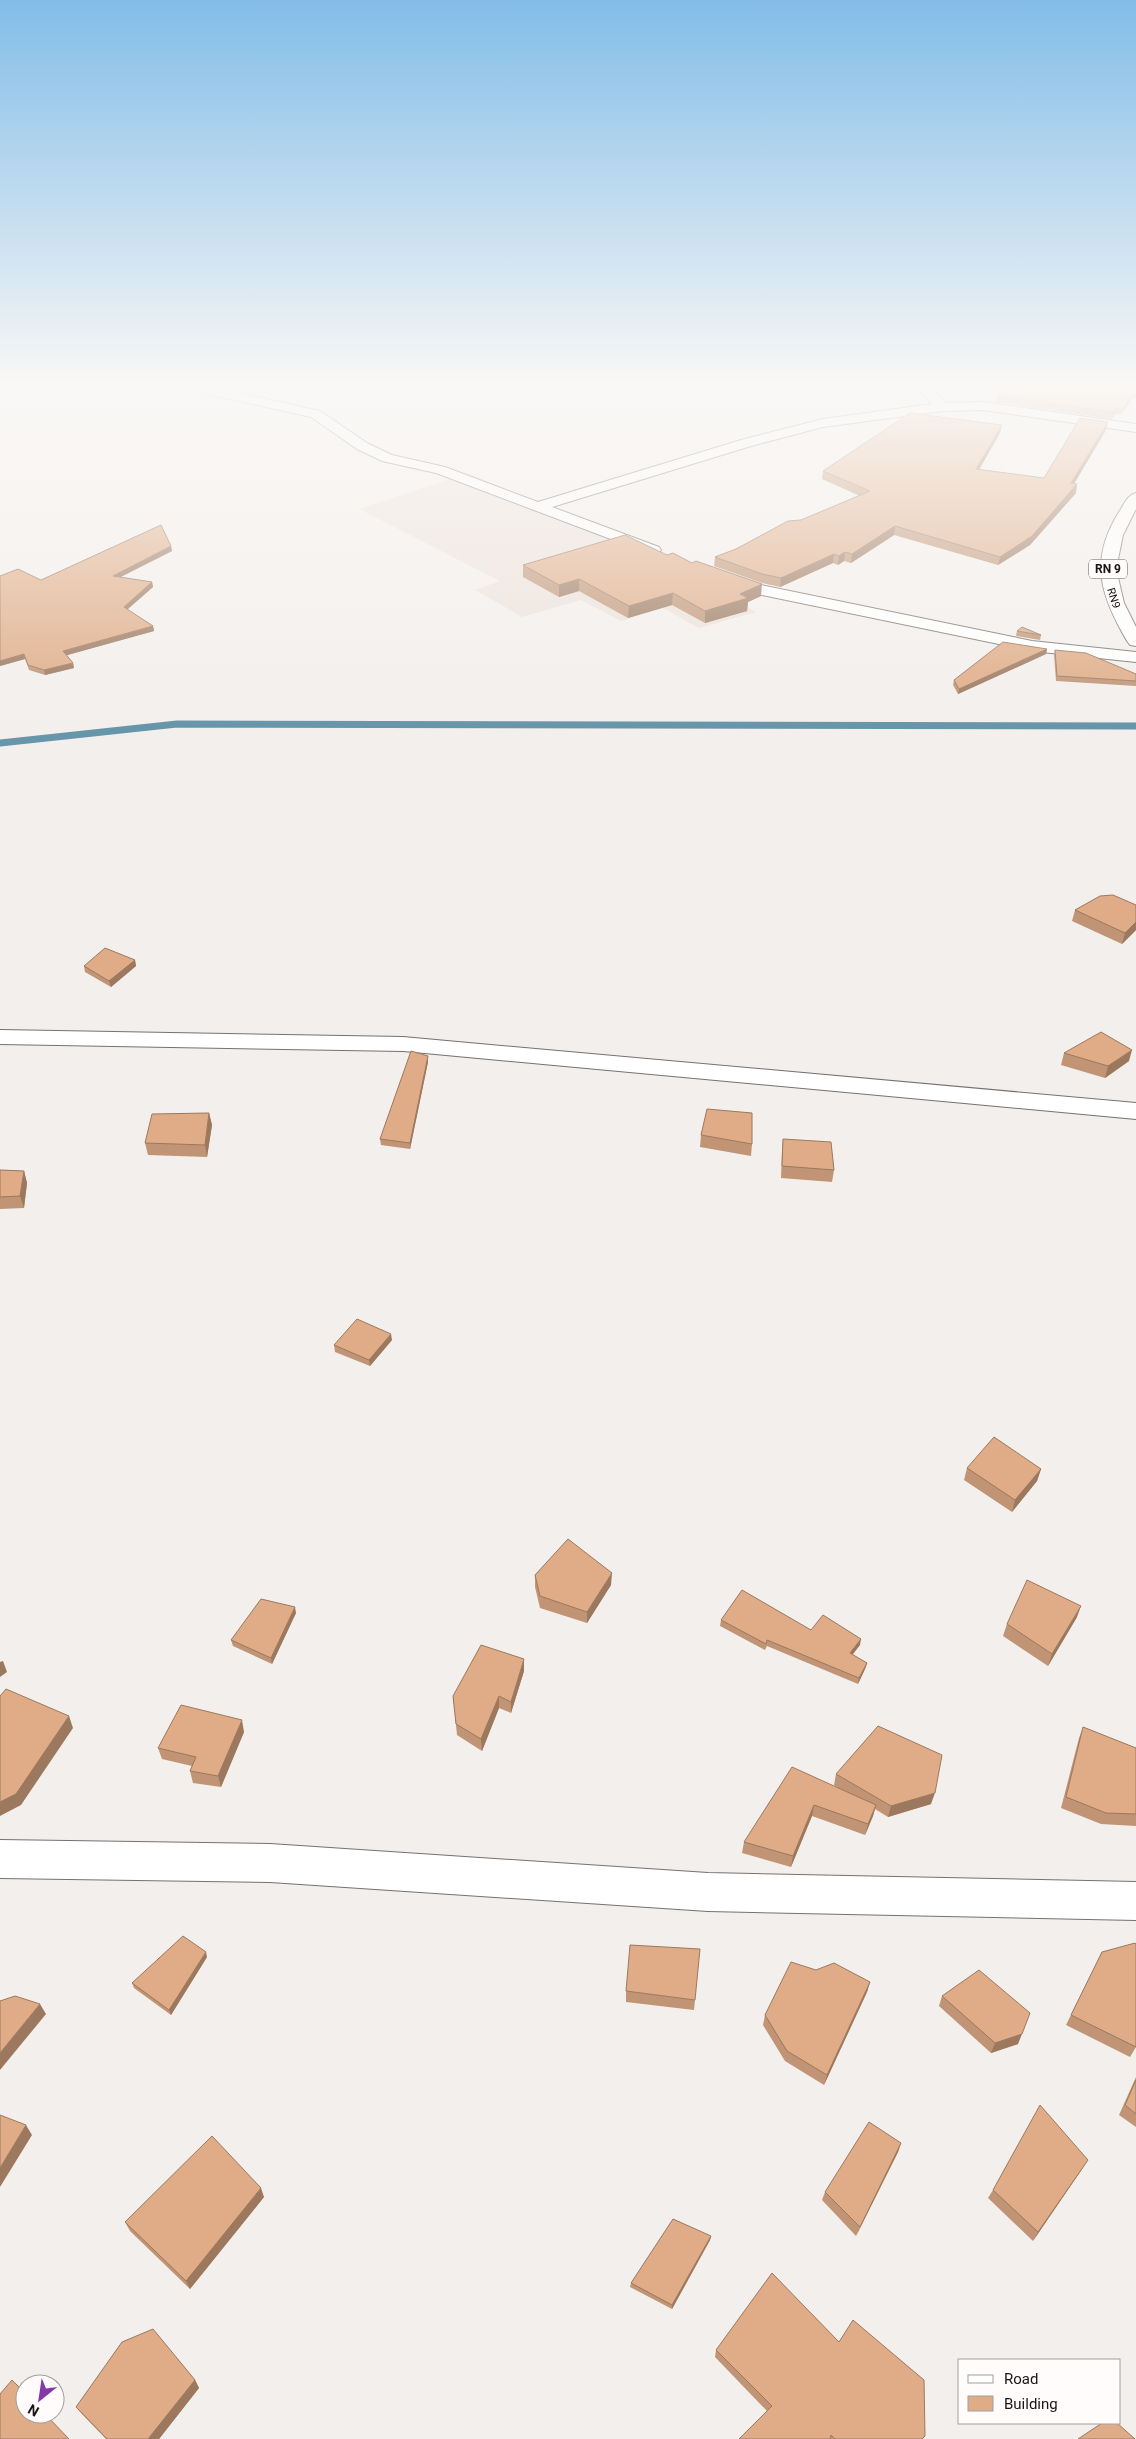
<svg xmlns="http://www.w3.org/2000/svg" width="1136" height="2439" viewBox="0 0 1136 2439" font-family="Roboto,sans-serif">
	<rect width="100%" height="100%" fill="#f3efec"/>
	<path fill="#ece1da" d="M468,473L602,529L756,612L699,628L663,608L621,621L581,600L522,617L475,590L500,581L359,509Z"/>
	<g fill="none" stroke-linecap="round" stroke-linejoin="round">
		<path stroke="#6795a9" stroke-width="7" d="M0,743L177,724L1136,726"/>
		<g stroke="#75716f" stroke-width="2">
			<path id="minor" d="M179,385H204L320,411L367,443L392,455L445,467L538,502L741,440L823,419L932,404L915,385H929L945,403L983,402L1136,424V432L983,410L942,411L823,427L751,446L552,507L659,547L661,550L659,553L653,555L436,473L382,461L357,449L311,417L185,389Z
				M726,573L761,585L1032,641L1136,652V662L1032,651L757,594L720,581L718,578L720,575Z
				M0,1030L403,1037L1136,1103V1119L403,1051L0,1044Z
				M0,1840L270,1844L708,1873L1136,1882V1920L708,1911L270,1882L0,1878Z"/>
		</g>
		<g stroke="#75716f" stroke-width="2">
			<path id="primary" d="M1136,493V509L1123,535L1116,569L1124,603L1136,627V646L1130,645L1127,641C1100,595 1089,560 1119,512C1124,505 1127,495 1136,493Z"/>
		</g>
		<use href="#minor" fill="#fff" fill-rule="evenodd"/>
		<use href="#primary" fill="#fff" fill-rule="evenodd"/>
	</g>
	<path fill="#c09474" d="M997,396L1133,398L1121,415L1115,414L1112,419L996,402Z
		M1002,425L1000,433L979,469L1044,478L1106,430L1074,484L1076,493L1030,545L998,565L894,535L851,563L844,561L838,565L833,563L780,587L762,583L714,566L715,557L736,549L860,496L822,479L823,471Z
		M171,546L172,551L121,577L152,582L153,587L127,610L153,626L154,631L67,655L73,663L74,668L45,675L29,670L25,659L0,666V576L41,580Z
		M667,555L761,596L748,602L747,611L705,623L672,605L628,618L579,591L559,597L523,577V565Z
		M1017,631L1041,635L1040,640L1016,636Z
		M1047,649L1046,654L958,694L953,685L954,680Z
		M1055,650L1136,674V686L1056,681L1054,655Z
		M1136,905V930L1122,944L1072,921L1075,910Z
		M135,960L136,966L111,987L85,972L84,966Z
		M1064,1053L1129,1061L1105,1078L1061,1065Z
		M428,1056V1062L410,1149L381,1145L380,1139Z
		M209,1113L212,1125L207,1157L148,1155L145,1143Z
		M701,1135L752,1144L751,1156L700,1147Z
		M783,1139L834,1170L832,1182L781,1178L782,1151Z
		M0,1170L24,1171L27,1183L24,1208L0,1209Z
		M392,1340L370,1366L335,1352L334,1345Z
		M967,1468L1041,1469L1037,1481L1012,1512L964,1480Z
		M535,1575L611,1585L587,1623L540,1608L535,1587Z
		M296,1613L272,1664L233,1646L231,1640Z
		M1077,1617L1048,1666L1003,1636L1007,1624Z
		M721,1620L811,1630L860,1645L852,1655L867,1663L865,1669L858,1684L767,1646L765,1650L720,1626Z
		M524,1671L511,1713L499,1708L482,1751L457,1735L453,1696Z
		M1083,1727L1136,1748V1826L1101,1824L1061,1808L1079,1738Z
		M244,1732L221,1787L193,1783L190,1771L192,1766L162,1759L158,1748Z
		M836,1774L931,1804L888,1817L875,1809L873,1816L865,1835L812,1816L791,1867L742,1853L744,1842L841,1790L834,1785Z
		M1136,1944V2047L1130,2057L1066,2025L1102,1952Z
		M207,1957L171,2015L134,1988L132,1983Z
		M816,1970L870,1982L867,1992L824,2085L785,2061L763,2025L765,2015Z
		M626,1991L695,2000L694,2010L626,2002Z
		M942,1996L1018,2044L991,2053L939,2006Z
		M1136,2077V2127L1119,2115Z
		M901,2143L898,2152L856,2236L822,2200L825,2192Z
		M1082,2169L1033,2241L988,2198L993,2190Z
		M264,2197L190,2289L130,2231L125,2222Z
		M711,2236L710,2240L672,2309L630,2287L631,2283Z
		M716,2350L923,2439H739L767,2411L715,2357Z
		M195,2380L199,2388L159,2439H106L82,2414L76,2407Z"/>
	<path fill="#9c785e" d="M1134,391H1136V397L1133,398L1121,415L1123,409Z
		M1116,408L1115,414L1112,419L1114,412Z
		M1108,422L1106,430L1069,492L1071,483Z
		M1002,425L1000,433L975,477L976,469Z
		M1077,484L1076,493L1030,545L998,565L1000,557Z
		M895,526L894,535L851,563L852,554Z
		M171,546L172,551L114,580L113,576Z
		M845,552L844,561L838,565L839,556Z
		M834,554L833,563L780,587L781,578Z
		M579,579V591L559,597V585Z
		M152,582L153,587L124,612V607Z
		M762,584L761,596L748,602L747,611L705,623V611L740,594Z
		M673,593L672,605L628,618L629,606Z
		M153,626L154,631L64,656L63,651Z
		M1047,649L1046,654L958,694L959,689Z
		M24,654L25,659L0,666V661Z
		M73,663L74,668L45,675L44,670Z
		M1136,922V930L1122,944L1125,933Z
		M135,960L136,966L111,987L109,981Z
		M1132,1050L1129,1061L1105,1078L1108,1066Z
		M428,1056V1062L410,1149V1143Z
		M209,1113L212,1125L207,1157L205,1145Z
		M24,1171L27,1183L24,1208L20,1196Z
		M391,1334L392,1340L370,1366L369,1360Z
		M1041,1469L1037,1481L1012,1512L1015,1500Z
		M612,1573L611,1585L587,1623V1612Z
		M1081,1606L1077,1617L1048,1666L1052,1654Z
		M295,1607L296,1613L272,1664L271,1658Z
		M861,1639L860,1645L849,1659L850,1653Z
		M524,1659V1671L511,1713V1702Z
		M3,1661L7,1672L0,1677V1662Z
		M867,1663L865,1669L858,1684L859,1678Z
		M499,1696V1708L482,1751L481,1739Z
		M69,1716L73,1728L21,1805L0,1816V1802Z
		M242,1720L244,1732L221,1787L218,1776Z
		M935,1793L931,1804L888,1817L891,1806Z
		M814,1805L812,1816L791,1867L793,1856Z
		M876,1805L873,1816L865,1835L868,1824Z
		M206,1952L207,1957L171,2015L169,2010Z
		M870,1982L867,1992L824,2085L827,2075Z
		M40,2004L46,2014L0,2070V2053Z
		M1022,2034L1018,2044L991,2053L995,2043Z
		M26,2125L32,2135L0,2187V2168Z
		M901,2143L898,2152L856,2236L860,2227Z
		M1088,2160L1082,2169L1033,2241L1038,2232Z
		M261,2188L264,2197L190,2289L186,2281Z
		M711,2236L710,2240L672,2309V2305Z
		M195,2380L199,2388L159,2439H148Z"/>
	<path fill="#dfac87" stroke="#9c785e" d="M1005,385H1136V391H1134L1123,409L1116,408L1114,412L997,396Z
		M910,413L1002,425L976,469L1044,478L1080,418L1108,422L1071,483L1077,484L1032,536L1000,557L895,526L852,554L845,552L839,556L834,554L781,578L762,574L715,557L736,549L788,521L801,520L870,491L823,471Z
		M161,525L171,546L113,576L152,582L124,607L153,626L63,651L73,663L44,670L28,665L24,654L0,661V576L18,569L41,580Z
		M625,535L667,555L673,553L692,563L696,561L762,584L740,594L748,598L705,611L673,593L629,606L579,579L559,585L523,565Z
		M1022,627L1041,635L1017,631Z
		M1003,642L1047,649L959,689L954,680Z
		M1055,650L1086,653L1136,674V681L1057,676Z
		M1113,895L1136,905V922L1125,933L1075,910L1100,896Z
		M105,948L135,960L109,981L84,966Z
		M1101,1032L1132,1050L1108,1066L1064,1053Z
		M411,1051L428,1056L410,1143L380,1139Z
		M707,1109L752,1113V1144L701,1135Z
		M209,1113L205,1145L145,1143L152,1114Z
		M783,1139L831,1142L834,1170L782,1166Z
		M0,1170L24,1171L20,1196L0,1197Z
		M357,1319L391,1334L369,1360L334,1345Z
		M994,1437L1041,1469L1015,1500L967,1468Z
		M568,1539L612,1573L587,1612L540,1596L535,1575Z
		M1027,1580L1081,1606L1052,1654L1007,1624Z
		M742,1590L811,1630L823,1615L861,1639L850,1653L867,1663L859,1678L767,1640L766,1644L721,1620Z
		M261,1599L295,1607L271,1658L231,1640Z
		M481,1645L524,1659L511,1702L499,1696L481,1739L456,1724L453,1696Z
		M6,1689L69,1716L16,1794L0,1802V1696Z
		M181,1705L242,1720L218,1776L190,1771L196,1757L158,1748Z
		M878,1726L942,1755L935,1793L891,1806L836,1774Z
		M1083,1727L1136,1748V1814L1106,1813L1066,1797Z
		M792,1767L876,1805L868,1824L814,1805L793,1856L744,1842Z
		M183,1936L206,1952L169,2010L132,1983Z
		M1135,1943L1136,1944V2047L1071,2015L1102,1952Z
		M630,1945L700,1949L695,2000L626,1991Z
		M791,1962L816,1970L834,1963L870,1982L827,2075L787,2051L765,2015Z
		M979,1970L1030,2013L1022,2034L995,2043L942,1996Z
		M15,1996L40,2004L0,2053V2001Z
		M1136,2080V2114L1125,2105Z
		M1040,2105L1088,2160L1038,2232L993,2190Z
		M0,2115L26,2125L0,2168Z
		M869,2122L901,2143L860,2227L825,2192Z
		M212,2136L261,2188L186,2281L125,2222Z
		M673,2219L711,2236L672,2305L631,2283Z
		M772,2273L839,2342L853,2320L924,2380L925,2436L922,2439H835L831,2435L830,2439H739L772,2406L716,2350Z
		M153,2329L195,2380L148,2439H107L76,2407L122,2342Z
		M12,2380L25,2393V2414H45L69,2439H0V2394Z
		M1102,2423H1117L1135,2439H1078Z"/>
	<linearGradient id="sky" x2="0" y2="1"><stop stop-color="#82bde8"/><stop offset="0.53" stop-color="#faf8f6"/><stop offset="1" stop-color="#faf8f6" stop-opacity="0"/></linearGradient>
	<rect width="1136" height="727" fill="url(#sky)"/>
	<g text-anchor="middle" stroke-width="4" stroke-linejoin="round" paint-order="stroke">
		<g font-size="11" fill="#171615" stroke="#fffcfb">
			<text transform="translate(1114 598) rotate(72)" y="4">RN9</text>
		</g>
		<rect fill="#fffcfb" stroke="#5d5b5a" stroke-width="1" x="1089" y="559.5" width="38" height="19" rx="4"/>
		<g font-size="12" font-weight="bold" fill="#171615">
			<text x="1108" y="573">RN 9</text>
		</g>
	</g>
	<rect x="958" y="2359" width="162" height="65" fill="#fffcfb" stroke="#a2a09f"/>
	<rect x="968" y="2375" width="25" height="8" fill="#ffffff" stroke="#a2a09f"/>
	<text x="1004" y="2384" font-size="15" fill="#171615">Road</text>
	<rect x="968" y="2396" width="25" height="15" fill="#dfac87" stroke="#a2a09f"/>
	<text x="1004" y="2409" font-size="15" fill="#171615">Building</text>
	<g transform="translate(40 2399) rotate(210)"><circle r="24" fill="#fffcfb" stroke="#a2a09f"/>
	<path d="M0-4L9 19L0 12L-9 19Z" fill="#8439ab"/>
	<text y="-8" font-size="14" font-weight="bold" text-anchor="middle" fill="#171615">N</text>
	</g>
</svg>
